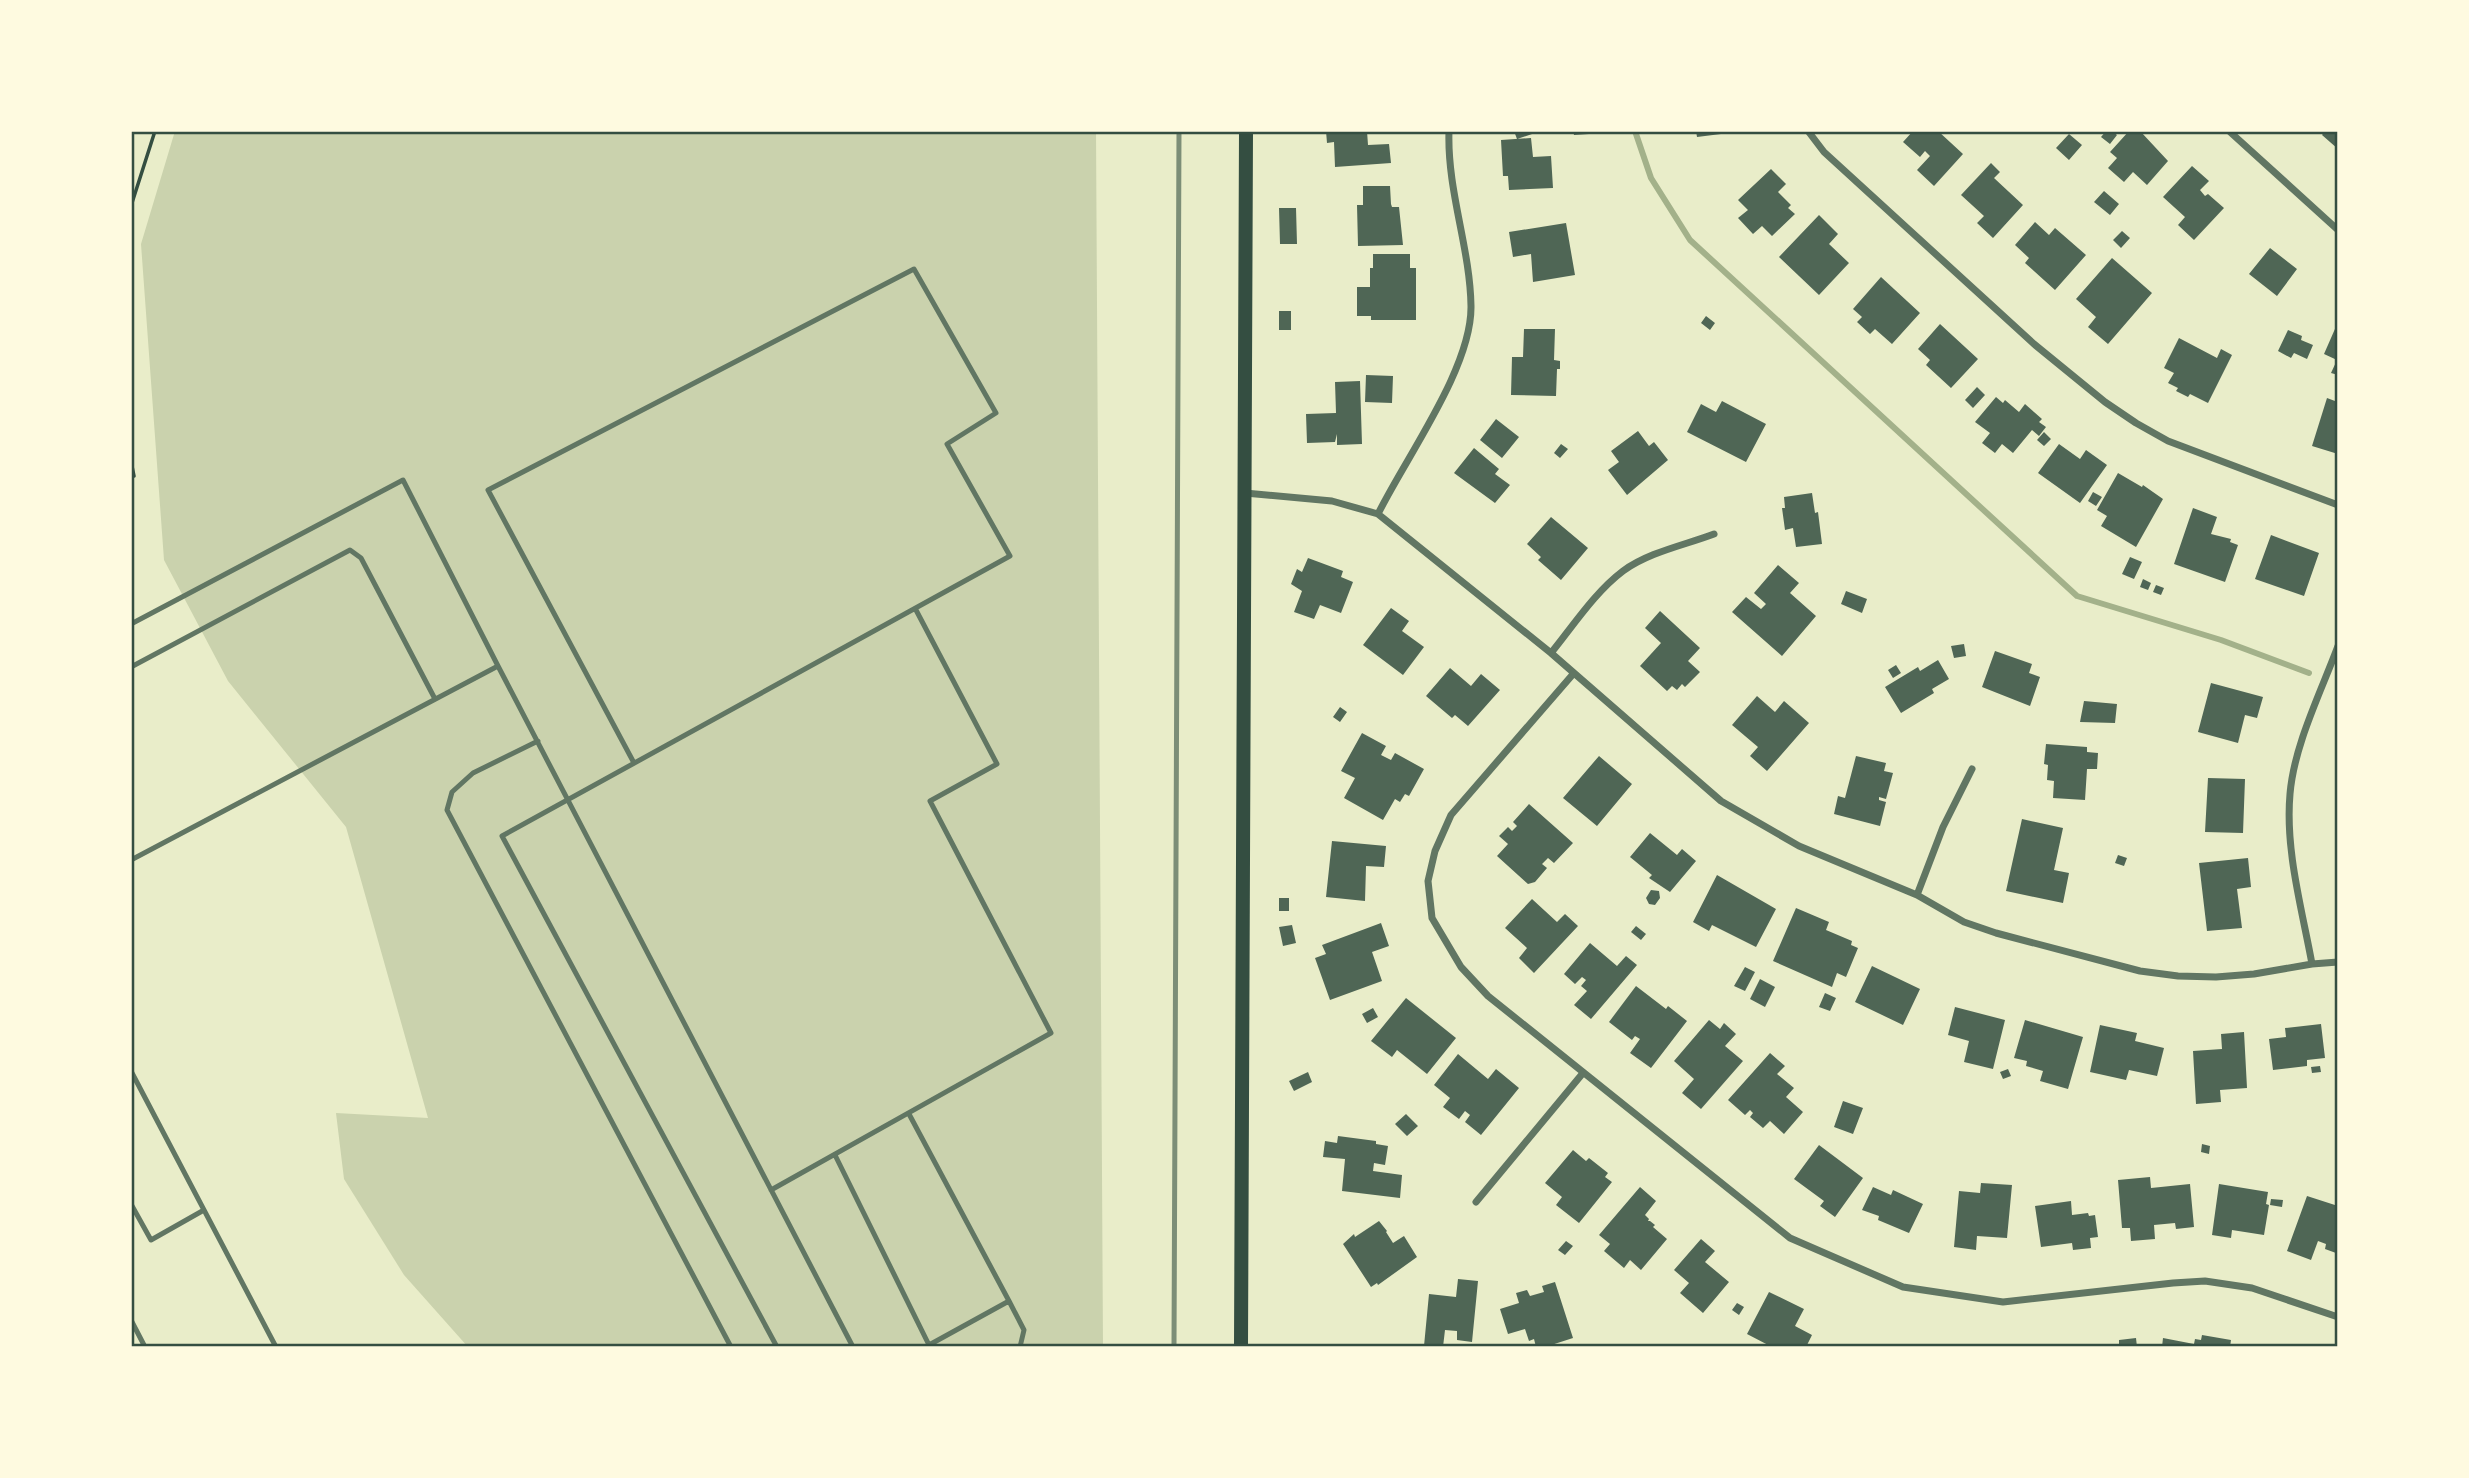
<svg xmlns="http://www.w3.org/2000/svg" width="2469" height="1478" viewBox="0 0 2469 1478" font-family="'DejaVu Sans',sans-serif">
	<rect width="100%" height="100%" fill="#e9edc9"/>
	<path fill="#cad2ad" d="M175,131H1096L1103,1347H468L404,1275L344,1179L336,1113L428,1118L346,827L228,681L164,560L141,244Z"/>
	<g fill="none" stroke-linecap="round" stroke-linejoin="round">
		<path stroke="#a3b18a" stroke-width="6" d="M1635,131L1651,178L1690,240L2077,596L2221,640L2309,673"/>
	</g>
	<path fill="#4f6655" d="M1326,131H1367L1368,145L1389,144L1391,163L1335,167L1334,142L1327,143Z
		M1514,131H1538V132L1517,139Z
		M1573,131H1589V134L1574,135Z
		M1696,131H1729V133L1697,137Z
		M1913,131H1938L1963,154L1934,186L1917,170L1930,156L1925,151L1920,157L1903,142Z
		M2106,131H2112L2117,135L2110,144L2101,137Z
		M2129,131H2135L2139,134L2141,132L2168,161L2147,185L2133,172L2124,182L2108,168L2117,158L2110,152Z
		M2325,131H2338V149L2322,135Z
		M2069,134L2082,145L2069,160L2056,148Z
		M1531,138L1533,157L1551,156L1553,188L1509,190L1508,176H1503L1501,140Z
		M1991,163L2000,172L1994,178L2023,205L1993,238L1977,223L1984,216L1961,195Z
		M2192,166L2209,181L2200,190L2205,196L2208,194L2224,208L2194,240L2178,225L2185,217L2163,197Z
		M1771,169L1786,184L1778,192L1791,205L1788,208L1795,214L1772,236L1762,226L1753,234L1738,218L1748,210L1738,200Z
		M1363,186H1390L1391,204L1392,207H1399L1403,245L1358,246L1357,205H1363Z
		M2104,191L2119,204L2110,215L2094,202Z
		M1279,208H1296L1297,244H1280Z
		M1819,215L1838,234L1829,244L1849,263L1819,295L1779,257Z
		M2035,222L2049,235L2055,228L2086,255L2055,290L2025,263L2029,258L2015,245Z
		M1566,223L1575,275L1533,282L1531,254L1513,257L1509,232Z
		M2122,231L2130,238L2121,248L2113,240Z
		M2270,248L2297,269L2277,296L2249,274Z
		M1373,254H1410V268H1416V320H1371V316H1357V287H1370V268H1373Z
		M2112,258L2152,293L2108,344L2088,327L2096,317L2076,299Z
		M1881,277L1920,313L1892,344L1875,329L1870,334L1857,322L1862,317L1853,309Z
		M1279,311H1291V330H1279Z
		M1706,316L1715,323L1710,330L1701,323Z
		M2338,322V375L2331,373L2337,360L2324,354Z
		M1940,324L1978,359L1951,388L1926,365L1930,360L1918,349Z
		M1524,329H1555L1554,360L1560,361V369H1557L1556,396L1511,395L1512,357H1523Z
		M2288,330L2302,336L2301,340L2313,345L2307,359L2294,353L2291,358L2278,351Z
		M2179,338L2217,358L2221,349L2232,355L2208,403L2190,394L2188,397L2176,391L2178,388L2168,383L2174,373L2164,368Z
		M1366,375L1393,376L1392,403L1365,402Z
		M1360,381L1362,444L1337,445V434L1335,442L1307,443L1306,414L1336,413L1335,382Z
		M1977,387L1985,395L1973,408L1965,400Z
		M2338,394V454L2312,446L2327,398L2335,401Z
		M1996,397L2003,403L2005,400L2019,412L2025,404L2042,419L2039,422L2046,427L2039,436L2032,430L2013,453L2002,444L1995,453L1982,443L1990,433L1975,422Z
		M1722,401L1766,424L1746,462L1687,432L1701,404L1716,412Z
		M1496,419L1519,437L1502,458L1480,440Z
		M1638,431L1649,446L1654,442L1668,460L1627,495L1608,470L1619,462L1611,451Z
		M2044,432L2051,439L2044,446L2037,440Z
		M1561,444L1568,449L1560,458L1554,453Z
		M2059,444L2080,459L2086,450L2107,465L2080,503L2038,473Z
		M1474,448L1499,469L1495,474L1510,485L1495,503L1454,473Z
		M2118,473L2142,487L2143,485L2163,499L2136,547L2101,526L2107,516L2097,510Z
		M2093,492L2102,497L2096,506L2088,501Z
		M1812,493L1815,513L1818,512L1822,544L1796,547L1793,528L1785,530L1782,508H1785L1784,497Z
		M2193,508L2217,517L2211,534L2231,539L2230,542L2238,545L2225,582L2174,564Z
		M1551,517L1588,548L1561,580L1538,560L1541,557L1527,544Z
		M2271,535L2319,553L2304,596L2255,579Z
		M2130,557L2142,562L2134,579L2122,574Z
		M1308,558L1343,571L1341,577L1353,582L1341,613L1320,605L1314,619L1294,612L1302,591L1291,584L1297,569L1302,572Z
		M1778,565L1799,583L1790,593L1816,616L1782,656L1732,612L1746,597L1761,609L1766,604L1754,593Z
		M2143,579L2151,583L2148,590L2140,587Z
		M2156,585L2164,588L2161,595L2153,592Z
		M1846,591L1867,599L1862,613L1841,604Z
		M1391,608L1409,621L1402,631L1424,647L1403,675L1363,645Z
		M1660,611L1700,648L1688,661L1700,672L1685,687L1682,684L1677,690L1672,686L1667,691L1640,666L1661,643L1645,628Z
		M1964,644L1966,656L1954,658L1951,646Z
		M1995,651L2032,664L2029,673L2040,677L2030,706L1982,687Z
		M1938,660L1949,679L1932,689L1934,693L1901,713L1885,687L1918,667L1920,671Z
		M1896,665L1901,673L1893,678L1888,670Z
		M1450,668L1471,686L1481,674L1500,690L1468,726L1455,715L1452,718L1426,696Z
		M2211,683L2263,697L2257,718L2245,715L2238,743L2198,732Z
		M1757,696L1775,712L1784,701L1809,723L1767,771L1750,756L1758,747L1732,725Z
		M2084,701L2117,704L2115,723L2080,722Z
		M1340,707L1347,712L1340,722L1333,717Z
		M1362,733L1386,746L1381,755L1391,760L1395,753L1424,769L1409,796L1405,794L1400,802L1395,799L1383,820L1344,798L1355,778L1341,771Z
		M2046,744L2087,747V752L2098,753L2097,769H2087L2085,800L2053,798L2054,781L2047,780L2048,765L2044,764Z
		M1599,756L1632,784L1597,826L1563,798Z
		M1856,756L1886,763L1884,771L1893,773L1886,799L1879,797V800L1886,802L1880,826L1834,814L1838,796L1845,798Z
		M2208,778L2245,779L2243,833L2205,832Z
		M1529,804L1573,843L1554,863L1548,858L1542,864L1547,868L1535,882L1528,884L1497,856L1508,844L1499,836L1508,827L1512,831L1517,826L1513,822Z
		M2022,819L2063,828L2054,870L2069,873L2063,903L2006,891Z
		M1650,833L1677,855L1682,849L1696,861L1670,892L1649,878L1652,875L1630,857Z
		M1332,841L1386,846L1384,867L1366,866L1365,901L1326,897Z
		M2118,855L2127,858L2124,866L2115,863Z
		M2248,858L2251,887L2237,889L2242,928L2207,931L2199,863Z
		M1717,875L1776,909L1756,947L1712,925L1709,931L1693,922Z
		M1651,890L1659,891L1660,898L1655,905L1649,904L1646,898Z
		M1279,898H1289V911H1279Z
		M1532,899L1557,922L1565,914L1578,926L1534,973L1519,958L1527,948L1505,928Z
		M1796,908L1829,922L1826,930L1852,941L1851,945L1858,948L1846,977L1837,973L1832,987L1773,961Z
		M1381,923L1389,946L1372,952L1382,981L1330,1000L1315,958L1326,954L1322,945Z
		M1292,925L1296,943L1283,946L1279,927Z
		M1636,926L1646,934L1641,940L1631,932Z
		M1590,943L1617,966L1626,956L1637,965L1591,1019L1574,1005L1587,991L1581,986L1586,980L1582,977L1575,984L1564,974Z
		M1872,966L1920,989L1903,1025L1855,1002Z
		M1745,967L1755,972L1745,991L1734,986Z
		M1760,979L1775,987L1765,1007L1750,999Z
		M1636,986L1666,1009L1668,1006L1687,1021L1651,1068L1630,1053L1640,1039L1635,1036L1632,1040L1609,1022Z
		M1825,993L1836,998L1830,1011L1819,1007Z
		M1406,998L1456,1038L1427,1074L1397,1050L1392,1057L1371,1041Z
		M1955,1007L2005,1020L1993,1069L1964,1062L1969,1041L1948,1035Z
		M1373,1008L1378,1017L1367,1023L1362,1014Z
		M1709,1020L1720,1029L1724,1023L1736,1034L1725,1046L1743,1061L1701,1109L1682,1093L1694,1079L1674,1061Z
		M2025,1020L2083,1037L2068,1089L2040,1081L2043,1071L2026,1066L2027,1061L2014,1058Z
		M2321,1024L2325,1058L2307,1060V1066L2273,1070L2269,1039L2286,1037L2285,1028Z
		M2100,1025L2137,1033L2135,1041L2164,1048L2157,1076L2129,1070L2126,1080L2090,1072Z
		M2244,1032L2247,1088L2220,1090L2221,1102L2196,1104L2193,1051L2222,1049L2221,1034Z
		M1770,1053L1785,1066L1777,1074L1794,1088L1786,1097L1803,1112L1784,1134L1770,1121L1763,1128L1750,1117L1753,1113L1750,1110L1745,1115L1728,1100Z
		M1458,1054L1488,1079L1496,1069L1519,1088L1481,1135L1465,1122L1470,1115L1465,1111L1459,1119L1443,1107L1450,1098L1434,1085Z
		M2320,1066L2321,1072L2312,1073L2311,1067Z
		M2008,1069L2011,1076L2003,1079L2000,1072Z
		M1308,1072L1312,1082L1294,1091L1289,1081Z
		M1843,1101L1863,1108L1853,1134L1834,1127Z
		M1406,1114L1418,1126L1407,1136L1395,1124Z
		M1338,1136L1376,1141V1144L1388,1146L1385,1165L1374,1163L1373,1171L1402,1175L1400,1198L1342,1191L1345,1159L1323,1157L1325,1141L1337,1143Z
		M2202,1144L2210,1146L2209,1154L2201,1152Z
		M1819,1145L1863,1178L1835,1217L1820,1206L1824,1201L1794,1179Z
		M1573,1150L1586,1161L1589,1158L1608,1173L1605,1177L1612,1182L1579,1223L1556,1205L1562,1197L1545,1183Z
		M2150,1177L2151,1188L2190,1184L2194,1227L2176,1229L2175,1223L2154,1225L2155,1239L2131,1241L2130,1228H2122L2118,1180Z
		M1981,1183L2012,1185L2007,1238L1977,1236L1976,1250L1954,1247L1959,1191L1980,1193Z
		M2219,1184L2268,1192L2266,1204L2269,1205L2264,1235L2232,1230L2231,1238L2212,1235Z
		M1640,1187L1656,1201L1645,1215L1649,1219L1648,1221H1650L1655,1225L1653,1227L1667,1239L1641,1270L1630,1260L1624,1268L1604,1251L1610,1244L1599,1235Z
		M1873,1187L1891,1195L1893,1190L1923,1204L1909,1233L1878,1220L1879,1216L1862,1210Z
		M2307,1196L2338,1206L2336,1253L2325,1249L2326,1244L2318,1241L2311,1260L2287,1251Z
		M2271,1199L2283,1200L2282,1207L2270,1205Z
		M2071,1201L2072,1215L2088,1213L2089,1216L2095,1215L2098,1237L2090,1238L2091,1248L2073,1250L2072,1243L2041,1247L2035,1206Z
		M1379,1221L1387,1231L1386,1232L1393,1243L1404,1236L1417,1257L1378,1285L1377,1283L1371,1287L1343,1244L1354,1234L1355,1237Z
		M1701,1239L1715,1251L1705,1262L1729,1282L1703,1313L1680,1293L1689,1283L1674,1270Z
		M1566,1241L1573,1246L1565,1255L1558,1250Z
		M1458,1279L1478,1281L1472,1342L1457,1340V1331L1445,1330L1443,1347L1424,1346L1429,1294L1456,1297Z
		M1555,1282L1573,1338L1545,1347H1536L1534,1339L1529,1341L1525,1329L1508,1334L1500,1309L1519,1303L1516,1293L1527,1290L1530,1296L1544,1292L1542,1286Z
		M1769,1292L1804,1309L1795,1326L1812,1335L1806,1347H1772L1747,1334Z
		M1737,1303L1744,1307L1739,1315L1732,1310Z
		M2202,1335L2231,1340L2230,1347H2162L2163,1338L2194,1344L2195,1339L2201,1340Z
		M2136,1338L2137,1347H2114L2119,1344V1340Z"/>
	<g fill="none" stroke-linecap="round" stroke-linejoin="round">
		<path stroke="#344e41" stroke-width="3.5" d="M131,206L155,131
			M131,461L134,476"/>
		<path stroke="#617663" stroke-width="5" d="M131,624L403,480L498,666L131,860
			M498,666L853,1347
			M131,667L350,550L361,558L435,699
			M538,741L473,773L452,792L447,810L731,1347
			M634,763L488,490L914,269L996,413L947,444L1010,556L502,836L777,1347
			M131,1071L276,1347
			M909,1114L1009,1301L929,1345L930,1347
			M835,1155L929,1345L927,1346
			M771,1190L1051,1033L930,801L997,764L916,610
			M131,1204L151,1240L204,1210
			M1009,1301L1024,1330L1020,1347
			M131,1320L145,1347"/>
		<path stroke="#617663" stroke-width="7" d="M1808,131L1824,152L2034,344L2105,402L2136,423L2168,441L2338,505
			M2229,131L2338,230
			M1245,493L1332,501L1378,514L1551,653L1721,801L1799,846L1917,895L1964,922L1996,933L2140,971L2178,976L2216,977L2254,974L2312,964L2338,962
			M1378,514C1406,457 1472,368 1471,306C1470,247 1447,191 1449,131
			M1551,653C1573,626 1595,592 1623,571C1649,552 1685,545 1714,534
			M1574,673L1451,815L1435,851L1428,881L1432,918L1461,967L1488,996L1790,1238L1903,1287L2003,1302L2173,1283L2205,1281L2252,1288L2338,1317
			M1917,895L1943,827L1972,769
			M2312,964C2302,909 2285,850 2290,794C2294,745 2321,692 2338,646
			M1476,1202L1583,1073"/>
		<path stroke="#344e41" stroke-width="14" d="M1241,1347L1246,131"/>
		<path stroke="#7c8e77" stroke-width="5" d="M1174,1347L1179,131"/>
	</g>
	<rect width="2469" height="1478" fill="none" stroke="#fefae0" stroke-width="266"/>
	<rect x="133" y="133" width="2203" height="1212" fill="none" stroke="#344e41" stroke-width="2.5"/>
</svg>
